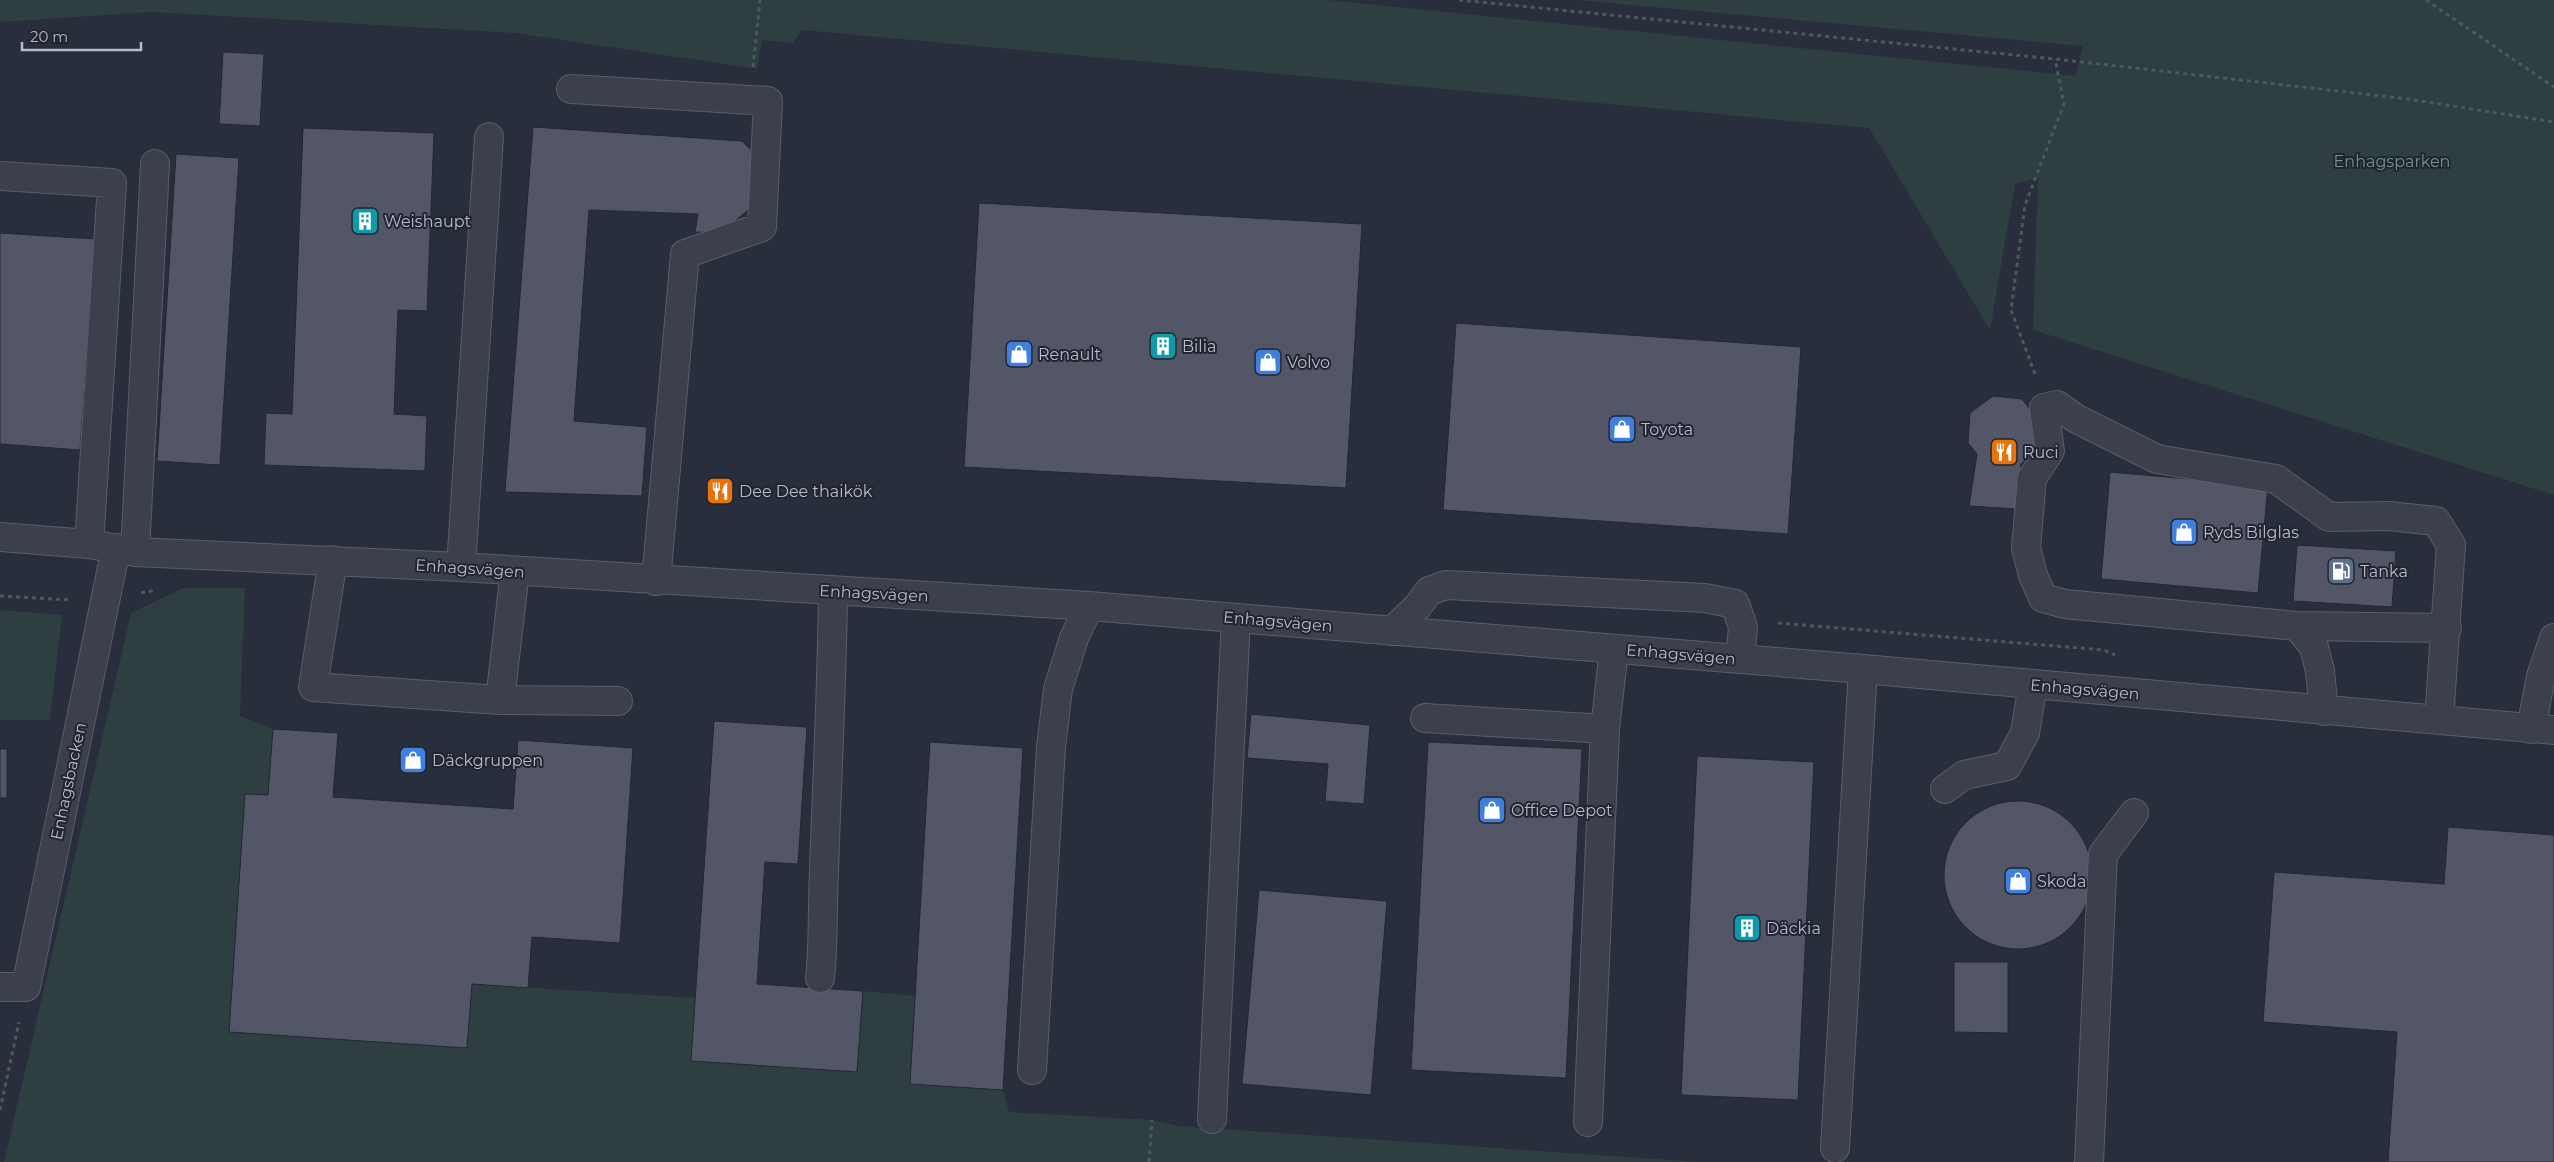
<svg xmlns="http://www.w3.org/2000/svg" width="2554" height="1162" viewBox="0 0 2554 1162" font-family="Montserrat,sans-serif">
	<rect width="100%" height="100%" fill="#282e3c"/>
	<path fill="#2e3e41" d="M0,0H1328L2075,76L2083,46L1576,0H2554V495L2033,330L2038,178L2015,184L1990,330L1869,128L802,30L793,43L762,40L757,69L516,33L153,12L0,22Z
		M183,588H245L240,716L273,729L268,795L245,794L229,1032L467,1048L472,984L696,998L692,1061L857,1072L863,991L915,996L910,1084L1003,1090L1009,1112L1152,1120L1179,1126L1699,1162H4L131,613Z
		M0,610L62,615L50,720H0Z"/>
	<path fill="#525667" stroke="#232734" d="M223,52L264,54L260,126L219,124Z
		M533,127L742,141L758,157L755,204L721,233L695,232L698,214L589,210L574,421L647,427L642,496L505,492Z
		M303,128L434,133L427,311L398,310L394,414L427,416L425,471L264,465L266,413L292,414Z
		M176,154L239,158L220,465L157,461Z
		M979,203L1362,224L1346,488L964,467Z
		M0,233L95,239L80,450L0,444Z
		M1456,323L1801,347L1788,534L1443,510Z
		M1993,396L2022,399L2039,421L2035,450L2021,464L2017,509L1969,506L1977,454L1968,443L1970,413Z
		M2110,472L2268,486L2258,593L2101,579Z
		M2297,545L2396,551L2392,607L2293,601Z
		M1251,714L1370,725L1364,804L1325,801L1328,764L1247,758Z
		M714,721L807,727L798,864L765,862L757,984L863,991L857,1072L691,1061Z
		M273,729L338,733L333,797L513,809L518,740L633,748L620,943L532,937L528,988L472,984L467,1048L229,1032L245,794L268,795Z
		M930,742L1023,748L1003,1090L910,1084Z
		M1428,742L1582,749L1566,1078L1411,1070Z
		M0,749H7V798H0Z
		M1697,756L1814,762L1798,1100L1681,1095Z
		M1944 875a74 74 0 1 1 148 0a74 74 0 1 1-148 0Z
		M2448,827L2554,835V1162H2388L2397,1032L2263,1022L2274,872L2444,884Z
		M1259,890L1387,901L1371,1095L1242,1084Z
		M1954,962H2008V1033L1954,1032Z"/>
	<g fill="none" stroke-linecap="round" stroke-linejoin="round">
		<g stroke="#5a5e6b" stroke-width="30">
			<path id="minor" d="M571,89L768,101L762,227L685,254L656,581
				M0,176L112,183L89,544
				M0,537L89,544L135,552L461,567L1089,606L1863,669L2554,730
				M135,552L155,164
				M333,560L313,687L500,700L618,701
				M461,567L489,137
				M2297,626L2314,647L2320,671L2324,711
				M1392,631L1418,606L1429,591L1446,585L1705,598L1735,604L1743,627L1740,659
				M500,700L515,571
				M1425,718L1605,729
				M2439,720L2451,545L2436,521L2388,516L2329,517L2276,479L2157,459L2075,418L2057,405L2044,408L2050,451L2032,478L2026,548L2033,575L2043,598L2065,604L2297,626L2447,628
				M2531,729L2541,676L2554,638
				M1945,789L1964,775L2007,766L2025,733L2033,684
				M820,978C824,943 822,908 824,872C827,778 832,685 833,591
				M0,987H26L116,548
				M1032,1070L1051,747L1058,689L1074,638L1089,606
				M1212,1119L1236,618
				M1588,1122L1605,729L1614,649
				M1835,1148L1863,669
				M2089,1162L2103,854L2134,813"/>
		</g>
		<path stroke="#4c5a5e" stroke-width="3" stroke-dasharray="4 4" stroke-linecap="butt" d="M1459,0L2055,59L2408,99L2554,122
			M2426,0L2554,87
			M753,67L760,0
			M2035,374L2011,310L2025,205L2064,104L2055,59
			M141,593L157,590
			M0,596L71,600
			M1778,623L2104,650L2115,655
			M0,1110L19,1022
			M1149,1162L1152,1120"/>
		<use href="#minor" stroke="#3c404d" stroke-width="28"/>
	</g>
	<defs>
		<g id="building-square" transform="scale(1.4375)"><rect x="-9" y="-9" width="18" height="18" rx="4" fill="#0f9aa8" stroke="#212532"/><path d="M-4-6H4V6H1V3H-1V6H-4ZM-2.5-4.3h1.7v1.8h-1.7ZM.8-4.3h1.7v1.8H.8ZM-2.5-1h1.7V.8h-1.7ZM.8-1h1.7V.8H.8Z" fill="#fff"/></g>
		<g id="shop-square" transform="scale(1.4375)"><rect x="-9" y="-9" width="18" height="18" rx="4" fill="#3f7fe0" stroke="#212532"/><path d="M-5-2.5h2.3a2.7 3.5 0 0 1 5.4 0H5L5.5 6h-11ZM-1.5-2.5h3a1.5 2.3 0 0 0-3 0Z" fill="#fff"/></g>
		<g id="restaurant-square" transform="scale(1.4375)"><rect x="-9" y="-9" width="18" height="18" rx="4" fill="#e8710a" stroke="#212532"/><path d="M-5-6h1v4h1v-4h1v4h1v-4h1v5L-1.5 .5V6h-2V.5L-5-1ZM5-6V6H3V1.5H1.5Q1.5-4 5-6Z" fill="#fff"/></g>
		<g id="fuel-square" transform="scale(1.4375)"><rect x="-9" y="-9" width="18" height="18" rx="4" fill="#5c6f8a" stroke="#212532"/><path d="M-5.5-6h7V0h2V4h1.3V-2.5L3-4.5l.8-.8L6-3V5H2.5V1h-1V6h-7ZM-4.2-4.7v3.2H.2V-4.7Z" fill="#fff"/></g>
	</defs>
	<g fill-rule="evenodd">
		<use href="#building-square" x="365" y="221"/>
		<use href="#building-square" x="1163" y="346"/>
		<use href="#shop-square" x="1019" y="354"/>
		<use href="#shop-square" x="1268" y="362"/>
		<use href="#shop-square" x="1622" y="429"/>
		<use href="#restaurant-square" x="2004" y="452"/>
		<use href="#restaurant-square" x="720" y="491"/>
		<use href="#shop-square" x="2184" y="532"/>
		<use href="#fuel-square" x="2341" y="571"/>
		<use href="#shop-square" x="413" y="760"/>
		<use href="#shop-square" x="1492" y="810"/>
		<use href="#shop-square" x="2018" y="881"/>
		<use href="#building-square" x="1747" y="928"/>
	</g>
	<g text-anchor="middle" stroke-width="4" stroke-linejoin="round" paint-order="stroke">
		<g font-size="16" fill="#729580" stroke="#212532">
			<text x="2392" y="167">Enhagsparken</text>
		</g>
		<g font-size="16" fill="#b8bcc8" stroke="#212532" text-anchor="start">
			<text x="384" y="227">Weishaupt</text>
			<text x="1182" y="352">Bilia</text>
			<text x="1038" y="360">Renault</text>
			<text x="1287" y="368">Volvo</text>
			<text x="1641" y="435">Toyota</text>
			<text x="2023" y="458">Ruci</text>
			<text x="739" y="497">Dee Dee thaikök</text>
			<text x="2203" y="538">Ryds Bilglas</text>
			<text x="2360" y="577">Tanka</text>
			<text x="432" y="766">Däckgruppen</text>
			<text x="1511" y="816">Office Depot</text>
			<text x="2037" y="887">Skoda</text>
			<text x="1766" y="934">Däckia</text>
		</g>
		<g font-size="16" fill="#b8bcc8" stroke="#212532">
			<text transform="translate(470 568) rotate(4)" y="6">Enhagsvägen</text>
			<text transform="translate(874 593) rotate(3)" y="6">Enhagsvägen</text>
			<text transform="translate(1278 621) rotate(5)" y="6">Enhagsvägen</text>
			<text transform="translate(1681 654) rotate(5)" y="6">Enhagsvägen</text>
			<text transform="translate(2085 689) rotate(5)" y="6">Enhagsvägen</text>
			<text transform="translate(68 781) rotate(-78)" y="6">Enhagsbacken</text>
		</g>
	</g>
	<path d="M22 42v8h119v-8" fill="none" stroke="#b8bcc8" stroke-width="2.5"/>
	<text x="30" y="42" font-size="15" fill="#b8bcc8" stroke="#212532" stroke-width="4" paint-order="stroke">20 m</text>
</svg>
